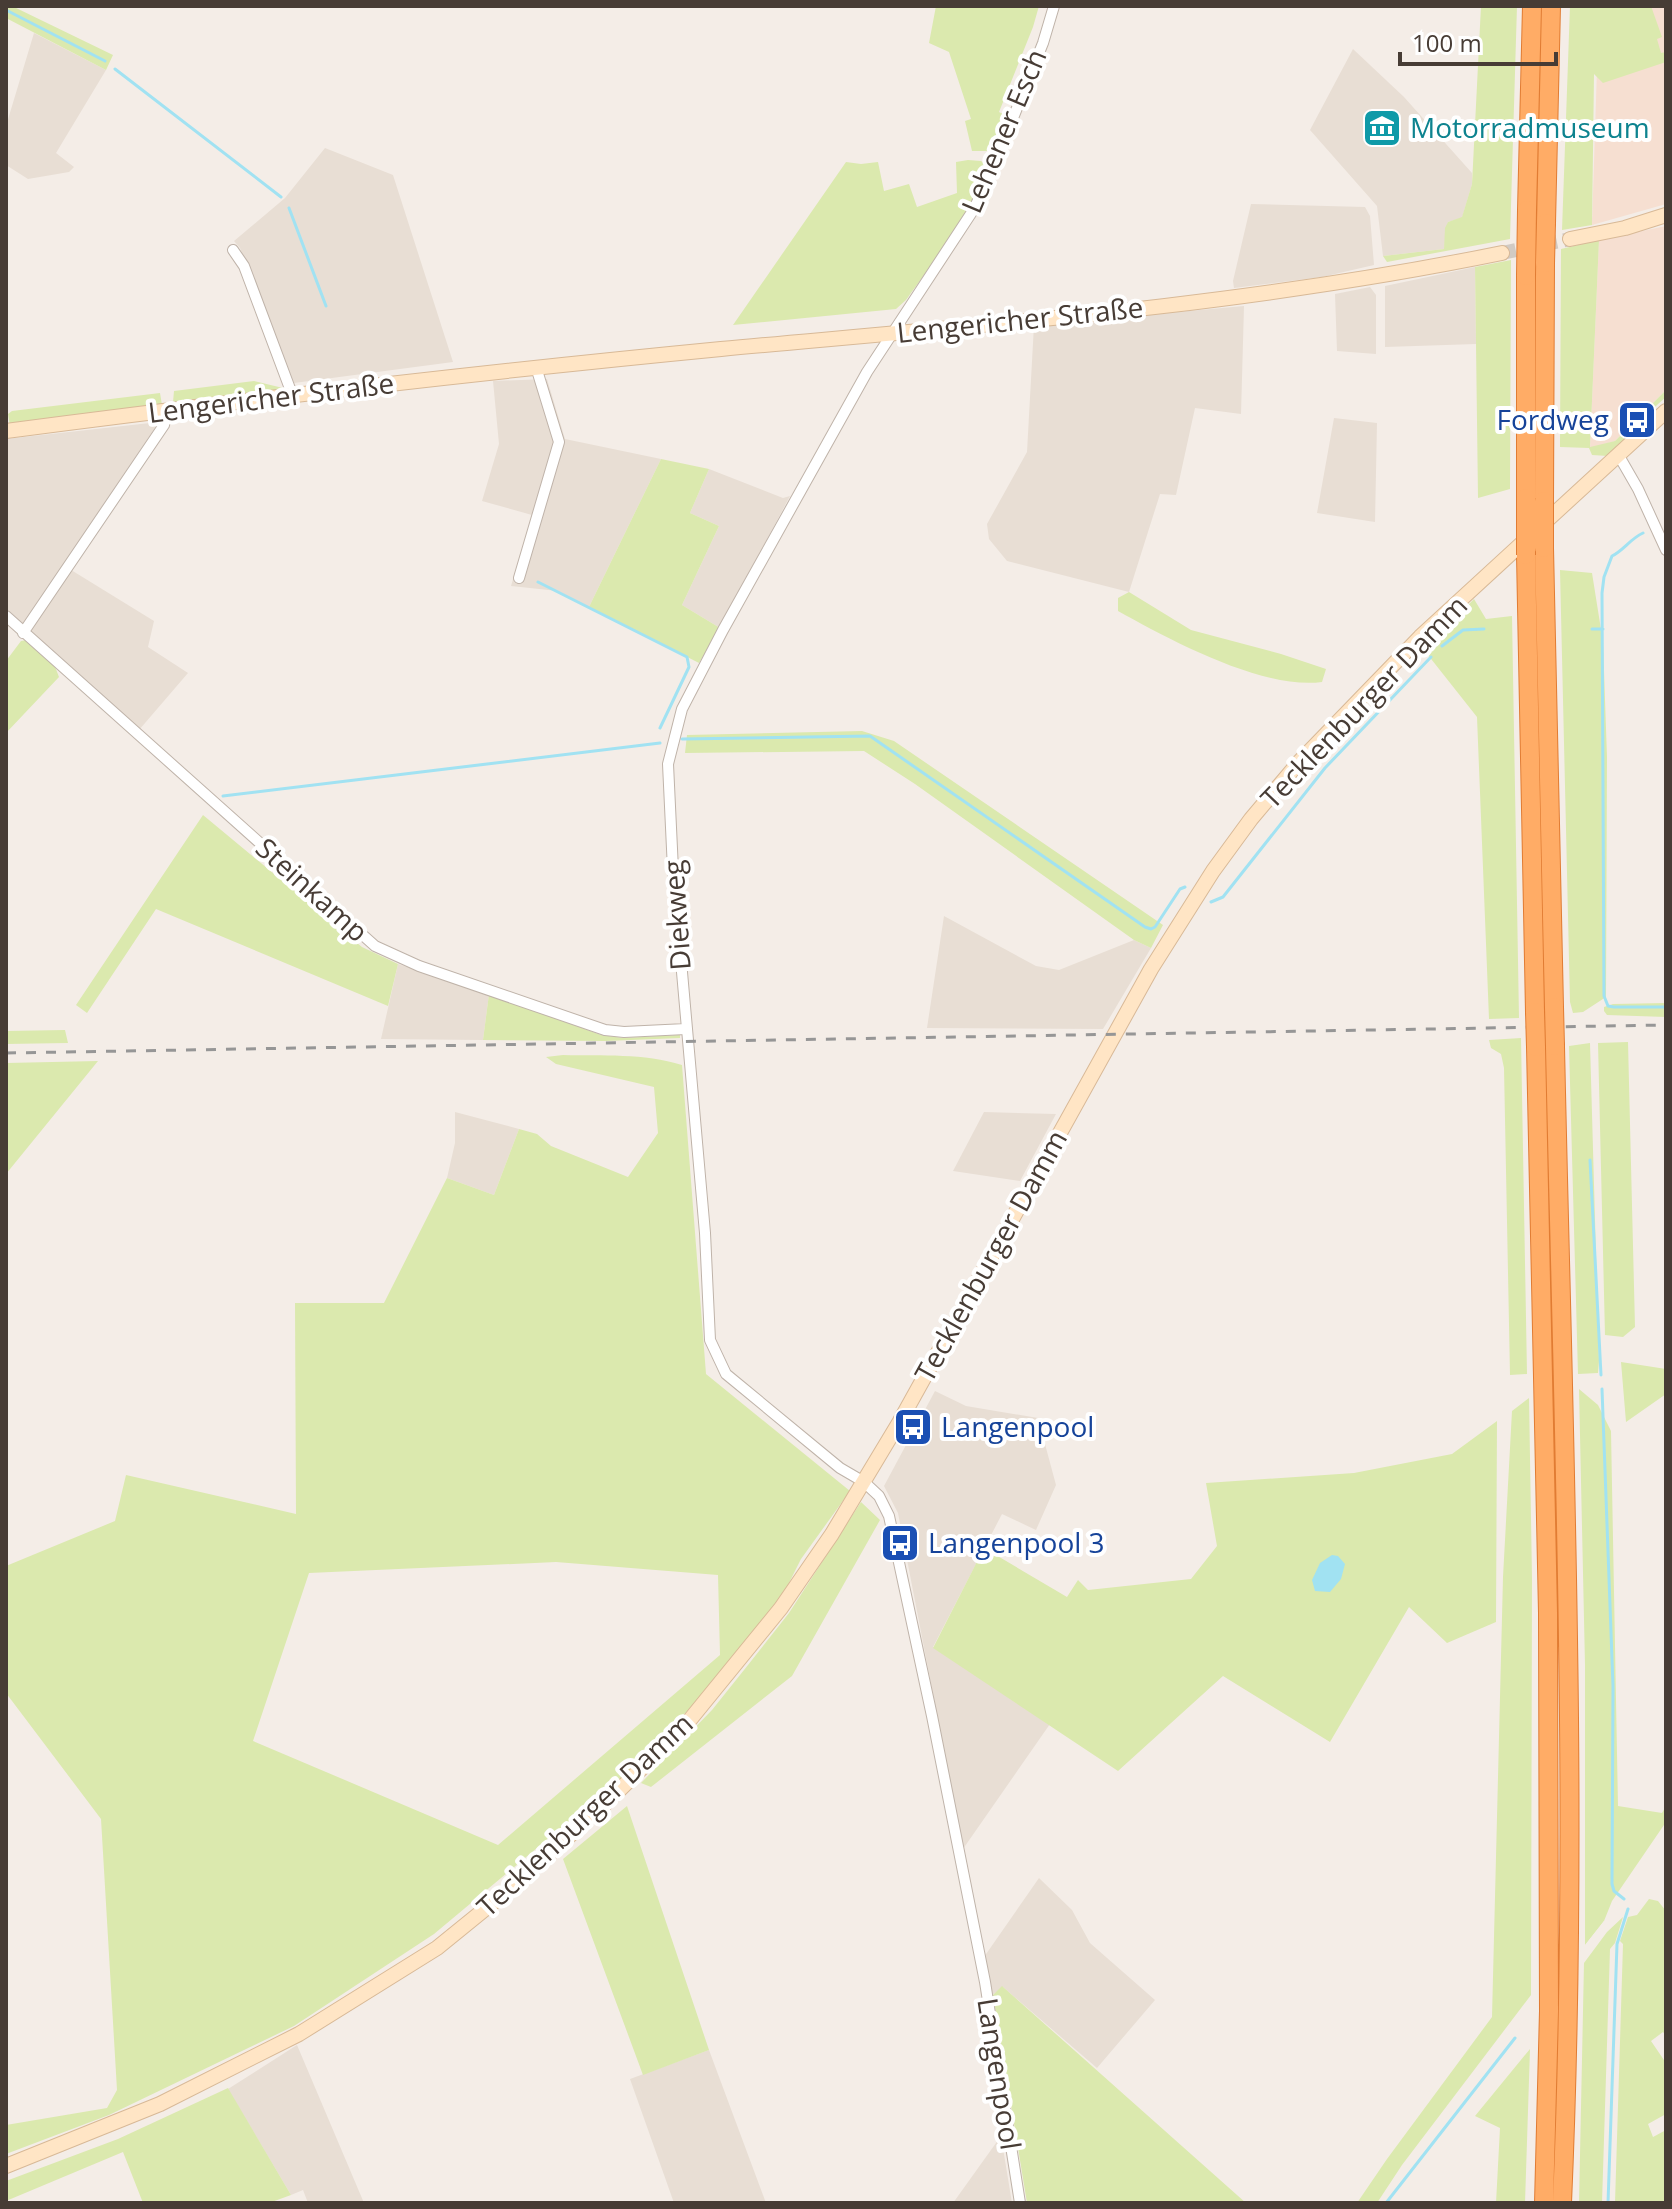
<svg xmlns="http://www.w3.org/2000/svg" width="1672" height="2209" viewBox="0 0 1672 2209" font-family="'Open Sans',sans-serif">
	<rect width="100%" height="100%" fill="#f4ede7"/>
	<path fill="#e8ded4" d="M34,33L106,70L56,153L74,167L69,172L28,179L6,165V126Z
		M1353,49L1404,97L1472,173V184L1462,218L1448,222L1444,249L1383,256L1377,206L1310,130Z
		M325,148L393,175L453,362L294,383L240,248L234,241L285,198Z
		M1251,204L1365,207L1370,216L1374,265L1322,277L1234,288L1233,281Z
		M1475,267L1476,344L1385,347V286Z
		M1370,287L1376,295V354L1337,351L1335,294Z
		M1244,306L1241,414L1195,408L1176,495L1160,494L1129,592L1007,561L989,539L987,524L1027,452L1034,325Z
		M547,379L565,439L661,459L589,607L558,591L511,586L532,515L482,501L499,444L493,381Z
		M1334,418L1377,423L1375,522L1317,513Z
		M159,422L63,565L154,621L148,647L188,673L139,730L6,609V439Z
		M709,469L783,498L790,496L720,628L682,605L719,526L690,513Z
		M944,916L1036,966L1059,970L1134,940L1151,948L1103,1029L927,1028Z
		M398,964L489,994L483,1040L381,1039Z
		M455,1112L519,1129L494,1195L447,1178L455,1143Z
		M984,1112L1056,1114L1020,1181L953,1171Z
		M935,1391L966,1406L1038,1418L1056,1485L1036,1530L1002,1514L933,1647L1050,1724L963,1849L898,1513L884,1486Z
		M1039,1878L1072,1910L1090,1943L1155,2000L1097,2068L1003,1987L993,1995L984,1957Z
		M297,2045L364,2203H308L303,2190L291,2195L228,2089Z
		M709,2050L766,2203H674L630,2079Z
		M1001,2136L1012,2203H953Z"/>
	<path fill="#f6dfd1" d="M1599,6H1666V204L1592,225Z
		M1666,226V390L1615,441L1590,448L1599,240Z"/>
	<path fill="#dbe9ae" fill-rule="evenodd" d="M6,6H12L113,55L106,70L6,18Z
		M936,6H1039L1033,27L999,112L1009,117L996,147L988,151H972L965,121L971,119L949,52L929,43Z
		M1481,6H1517L1510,239L1387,262L1383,256L1444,249L1445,228L1448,222L1462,217L1472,184Z
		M1570,6H1651L1662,37L1657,39L1661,53L1666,52V62L1603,83L1594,74L1592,225L1562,230Z
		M968,160L981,161L987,165C991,188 922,277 906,300L896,309L733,325L846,162L861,164L878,162L884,191L909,184L917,207L957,193L956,162Z
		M1599,240L1590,447L1615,441L1666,390V397C1644,415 1629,437 1608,456L1592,455L1589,448L1560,447L1561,249Z
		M1511,260L1510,489L1478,498L1475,267Z
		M254,381L283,388L282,391L173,402L174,391Z
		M160,393L162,405L10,426L8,414L12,411Z
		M661,459L709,469L690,513L719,526L682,605L720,628L699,663L589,607Z
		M1560,570L1592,573L1603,642L1607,757L1606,997L1583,1012L1573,1013L1570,1002Z
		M1129,592L1191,630L1281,654L1326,669L1322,682C1263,690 1170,640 1118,611V598Z
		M1474,599L1486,619L1512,616L1519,1018L1489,1019L1477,717L1424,650Z
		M27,640L54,664L59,677L6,733V661L21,641Z
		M862,731L894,741L1163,925L1151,948L1134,940L915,784L864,751L685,753L687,735Z
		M203,815L362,947L398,964L388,1006L156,909L87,1013L76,1005Z
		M489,994L601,1035L623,1038L680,1035V1038L606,1041L483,1040Z
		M1666,1003V1017L1607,1015L1604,1011V1007L1613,1004Z
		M65,1030L68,1043L6,1044V1031Z
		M1521,1038L1527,1374L1510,1375L1504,1068L1501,1054L1491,1048L1489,1040Z
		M1628,1042L1635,1327L1623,1337L1605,1335L1598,1043Z
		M1590,1043L1599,1361L1598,1373L1578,1374L1569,1046Z
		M563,1055C602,1056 644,1053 682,1065L706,1374L850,1491L801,1559L784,1593L695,1703L623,1776L434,1934L294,2026L109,2115L6,2154V2125L107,2108L117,2090L101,1819L6,1693V1566L115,1521L126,1475L296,1514L295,1303H384L447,1178L494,1195L519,1129L537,1134L551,1146L628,1177L658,1133L654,1087L556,1064L546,1057ZM556,1562L718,1575L720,1655L498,1845L253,1741L309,1573Z
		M98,1061L6,1174V1063Z
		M1621,1362L1666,1369V1394L1626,1422Z
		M1579,1389L1598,1405L1611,1431L1618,1806L1662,1813L1666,1806V1822L1612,1901L1604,1921L1585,1945V1665Z
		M1529,1398L1532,1578L1531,1995L1402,2165L1377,2203H1357L1387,2159L1492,2017L1503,1577L1512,1411Z
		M1497,1421L1496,1622L1447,1643L1409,1607L1330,1742L1223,1676L1118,1771L933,1648L984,1548L1067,1597L1078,1580L1088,1590L1191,1579L1217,1546L1206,1483L1354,1473L1452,1454Z
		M861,1502L880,1520L792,1676L651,1787L641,1783L712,1710L748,1665L789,1613Z
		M627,1806L709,2050L643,2075L563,1859Z
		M1649,1899L1658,1901L1666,1911V2036L1663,2032L1651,2041L1666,2063V2114L1648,2124L1653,2137L1666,2130V2203H1615L1623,1944L1620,1941L1628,1917L1637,1915Z
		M1623,1917L1615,1943L1610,1949L1602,2203H1579L1584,1963L1607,1932Z
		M1002,1986L1246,2203H1027L993,1995Z
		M1530,2049L1525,2203H1496L1500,2128L1475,2116Z
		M228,2088L291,2195L269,2203H143L123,2152L6,2201V2181L118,2139Z"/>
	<path fill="#a1e2f2" d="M1332,1555L1338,1556L1345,1564L1341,1579L1330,1592L1315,1591L1312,1580L1320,1563Z"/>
	<path fill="#f4ede7" d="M1604,1921L1606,1931L1518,2044L1514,2036Z"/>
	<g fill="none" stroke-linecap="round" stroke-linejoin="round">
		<path stroke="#a1e2f2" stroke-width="3" d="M6,10L105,61
			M115,69L281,197
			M289,208L326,306
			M1643,533C1630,539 1624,550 1612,556L1604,577L1602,593L1604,996L1608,1006L1614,1007H1666
			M538,582L687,657L689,667L660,728
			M1592,629H1603
			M1442,646L1463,630L1484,629
			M682,739L870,736L1145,927L1151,929L1155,927L1180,889L1185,887
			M223,796L660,743
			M1211,902L1223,897L1325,768L1431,657
			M1590,1160L1601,1375
			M1602,1389L1613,1686L1612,1884L1614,1891L1624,1899
			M1386,2203L1515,2038
			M1608,2203L1617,1944L1628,1909"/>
		<path stroke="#d1cac3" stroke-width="14" stroke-dasharray="14 7" stroke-linecap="butt" d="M1502,253L1570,239"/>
		<g stroke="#bfb3a9" stroke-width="12">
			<path id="street" d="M233,250L244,266L292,394
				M1619,456L1638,489L1666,550
				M519,578L559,442L536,367
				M6,616L375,946L419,966L605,1030L624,1032L686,1029
				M23,633L164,425L167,410
				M1020,2203L985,1982L932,1716L889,1516L879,1496L864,1482L840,1468L726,1374L710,1340L705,1233L673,870L668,764L682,709L723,630L867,372L974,209L997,158L1043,43L1054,6"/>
		</g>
		<g stroke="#d8b997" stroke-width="16">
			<path id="secondary" d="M1570,239L1625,228L1666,215
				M6,431C244,400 482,372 721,349C982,325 1244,306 1502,253
				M6,2166L160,2104L299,2034L437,1948L511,1888L606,1803L684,1727L781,1608L832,1534L900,1421L1151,969L1213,871L1251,819L1300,761L1420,637L1666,411"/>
		</g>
		<g stroke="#e17c33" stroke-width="20">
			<path id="highway" d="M1527,210L1532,6
				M1546,223L1551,6
				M1526,498V276
				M1544,501L1545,263
				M1544,548L1554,1007
				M1526,555L1535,1012
				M1555,1046C1563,1431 1579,1818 1562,2203
				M1536,1047L1548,1613L1549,2011L1544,2203"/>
		</g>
		<use href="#street" stroke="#fff" stroke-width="10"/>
		<use href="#secondary" stroke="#ffe5c5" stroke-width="14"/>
		<use href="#highway" stroke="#ffac66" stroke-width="18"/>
		<path stroke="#969696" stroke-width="3" stroke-dasharray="10 10" stroke-linecap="butt" d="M6,1053L1666,1025"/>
		<g stroke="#e17c33" stroke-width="20" stroke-linecap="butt">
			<path id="highway-bridge" d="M1545,263L1546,223
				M1526,276L1527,210
				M1526,498V555
				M1544,501V548
				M1554,1007L1555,1046
				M1535,1012L1536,1047"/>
		</g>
		<use href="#highway-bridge" stroke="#ffac66" stroke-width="18"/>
	</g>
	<defs>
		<g id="museum-square" transform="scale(2)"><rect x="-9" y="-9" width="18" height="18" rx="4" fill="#0f9aa8" stroke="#fff"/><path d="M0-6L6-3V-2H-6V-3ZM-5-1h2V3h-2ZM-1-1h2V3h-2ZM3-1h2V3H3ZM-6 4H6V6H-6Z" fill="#fff"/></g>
		<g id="bus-square" transform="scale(2)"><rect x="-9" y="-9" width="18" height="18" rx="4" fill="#1a4fb4" stroke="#fff"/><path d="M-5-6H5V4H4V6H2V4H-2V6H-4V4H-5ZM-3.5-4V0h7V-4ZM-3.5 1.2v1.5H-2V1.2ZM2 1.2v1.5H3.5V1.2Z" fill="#fff"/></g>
	</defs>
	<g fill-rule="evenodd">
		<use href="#museum-square" x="1382" y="128"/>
		<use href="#bus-square" x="1637" y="420"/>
		<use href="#bus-square" x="913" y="1427"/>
		<use href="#bus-square" x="900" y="1543"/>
	</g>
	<g text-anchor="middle" stroke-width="8" stroke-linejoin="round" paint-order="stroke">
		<g font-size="28" fill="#0d838f" stroke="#fff" text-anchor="start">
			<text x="1410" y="138">Motorradmuseum</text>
		</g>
		<g font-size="28" fill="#473c35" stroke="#fff">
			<text transform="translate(1004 131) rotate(-67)" y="10">Lehener Esch</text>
			<text transform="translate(1020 320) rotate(-6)" y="10">Lengericher Straße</text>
			<text transform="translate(271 398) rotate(-7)" y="10">Lengericher Straße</text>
			<text transform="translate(1364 702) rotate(-46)" y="10">Tecklenburger Damm</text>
			<text transform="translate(312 890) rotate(42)" y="10">Steinkamp</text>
			<text transform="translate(677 915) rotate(-94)" y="10">Diekweg</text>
			<text transform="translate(991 1256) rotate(-61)" y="10">Tecklenburger Damm</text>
			<text transform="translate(585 1815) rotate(-43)" y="10">Tecklenburger Damm</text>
			<text transform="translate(999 2074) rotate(81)" y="10">Langenpool</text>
		</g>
		<g font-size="28" fill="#164399" stroke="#fff" text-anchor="start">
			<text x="1609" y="430" text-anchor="end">Fordweg</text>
			<text x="941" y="1437">Langenpool</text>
			<text x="928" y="1553">Langenpool 3</text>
		</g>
	</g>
	<rect width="1672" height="2209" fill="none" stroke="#473c35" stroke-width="16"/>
	<path d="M1400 52v12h156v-12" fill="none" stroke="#473c35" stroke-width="4"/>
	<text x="1412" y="52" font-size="24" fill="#473c35" stroke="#ffffff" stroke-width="6" paint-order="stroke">100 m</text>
</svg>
